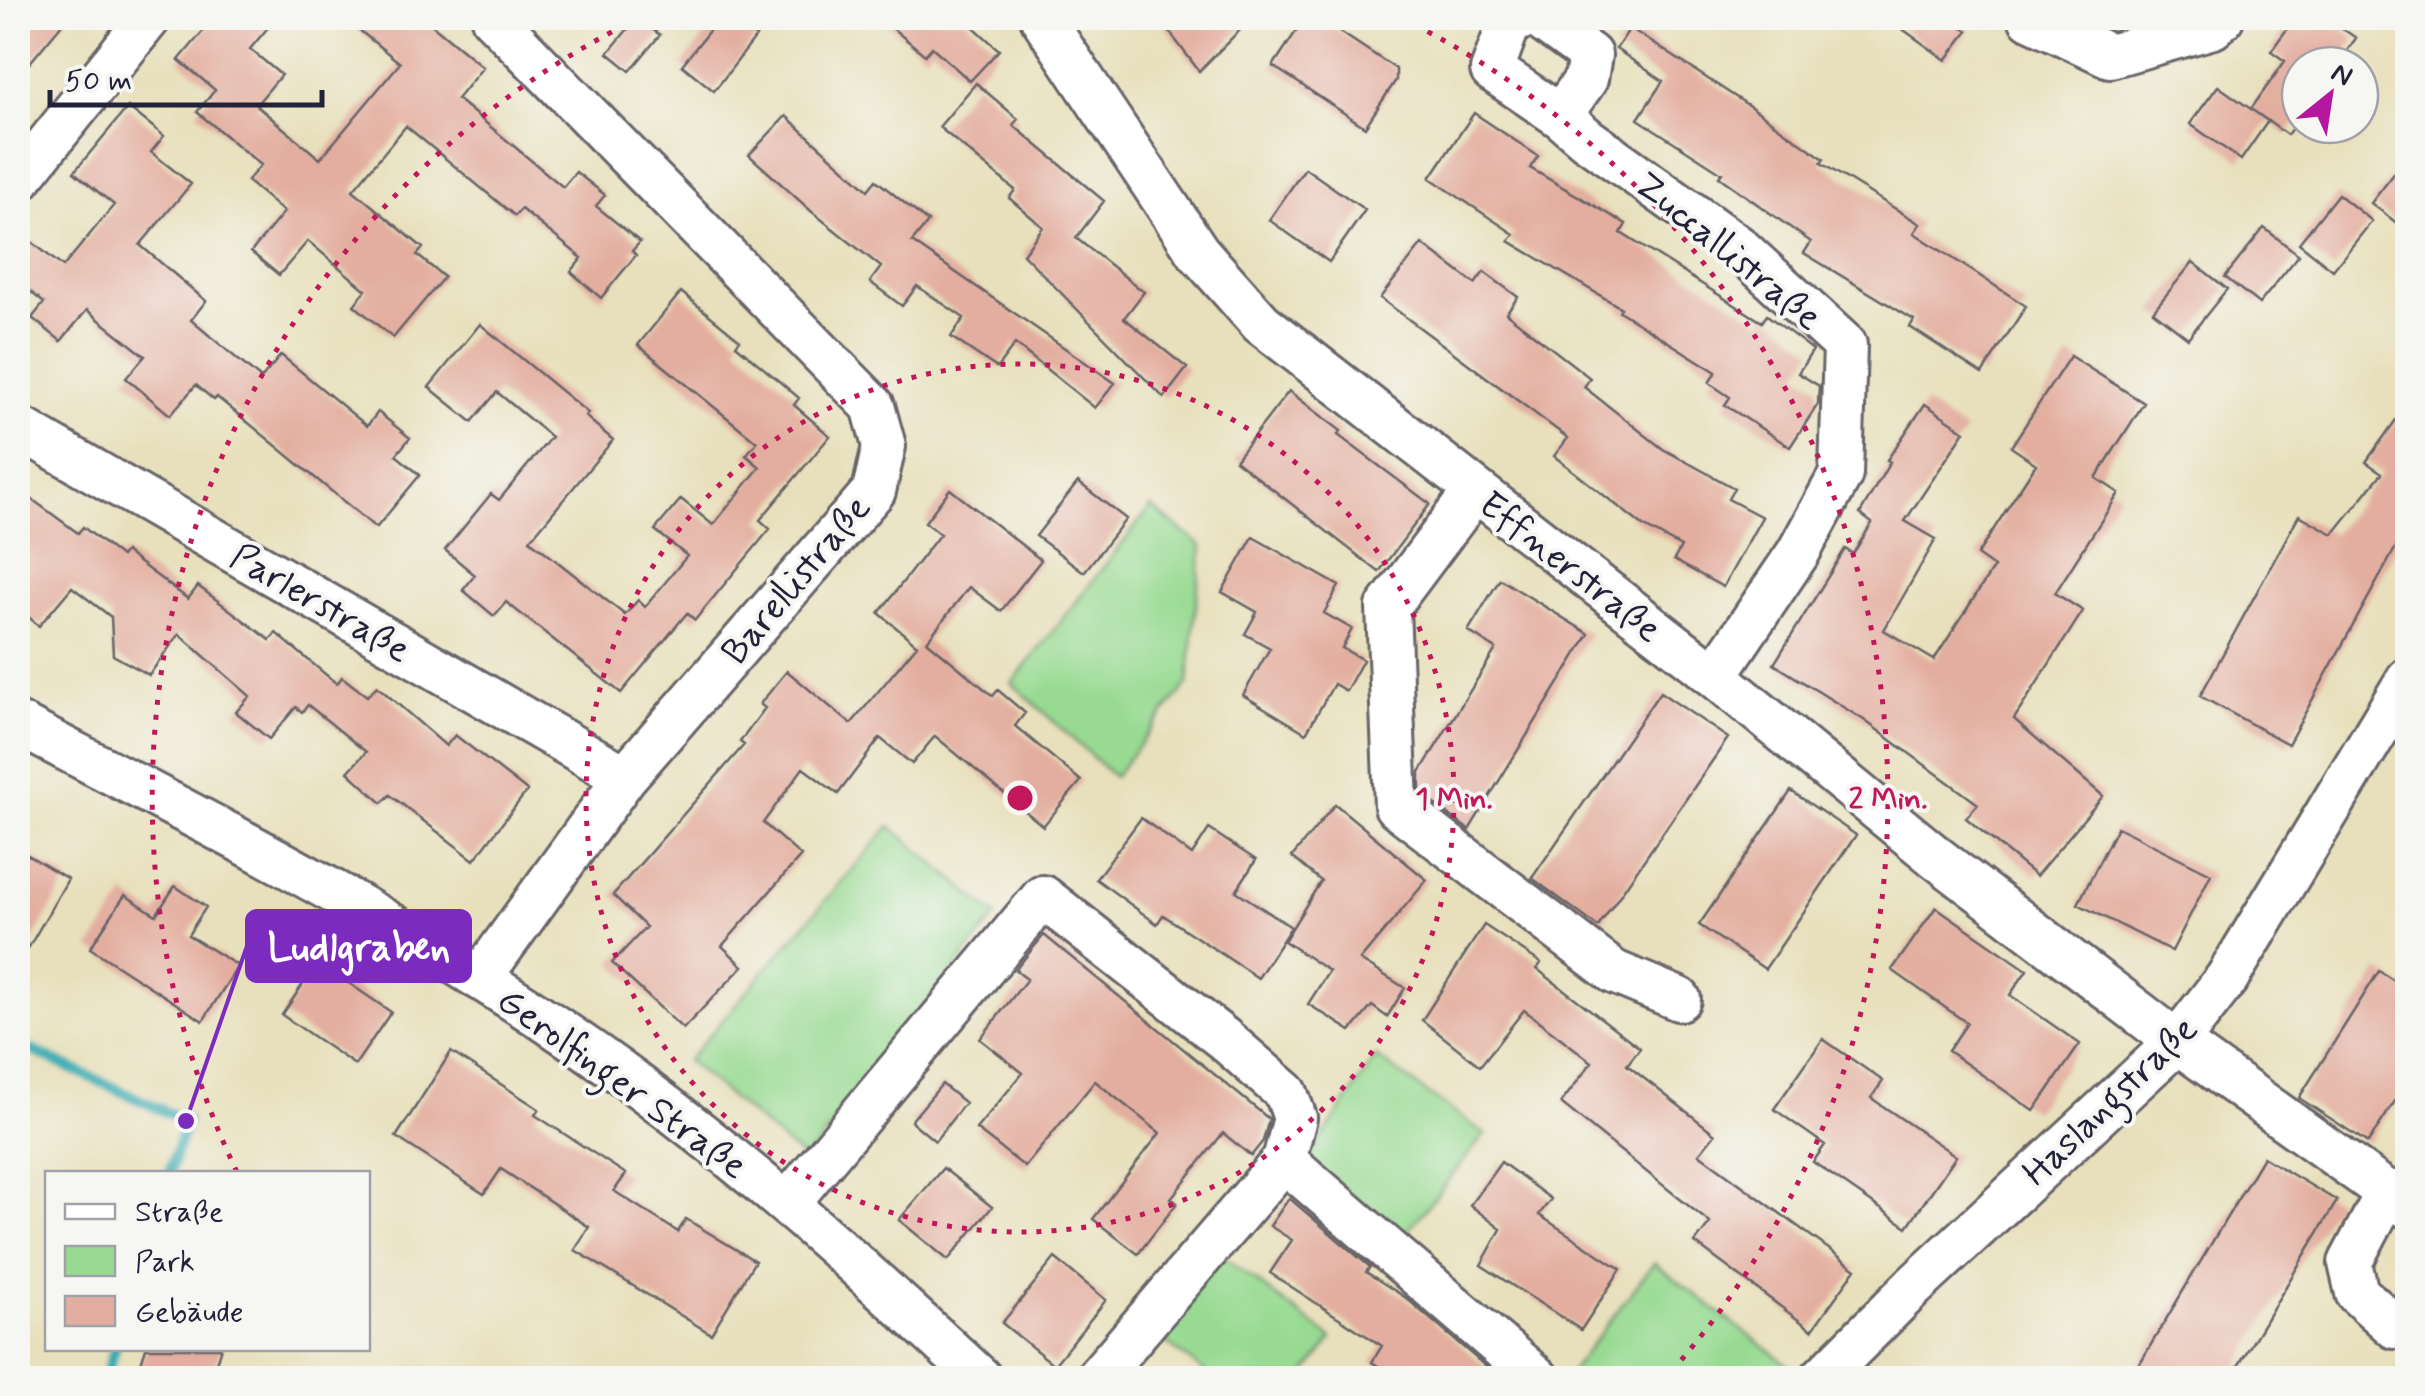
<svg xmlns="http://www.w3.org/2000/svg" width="2425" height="1396" viewBox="0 0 2425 1396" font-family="Mynerve,sans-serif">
	<rect width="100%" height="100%" fill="#f6f6f2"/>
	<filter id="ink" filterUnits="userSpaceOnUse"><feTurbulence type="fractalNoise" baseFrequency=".01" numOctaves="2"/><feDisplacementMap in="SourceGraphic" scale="20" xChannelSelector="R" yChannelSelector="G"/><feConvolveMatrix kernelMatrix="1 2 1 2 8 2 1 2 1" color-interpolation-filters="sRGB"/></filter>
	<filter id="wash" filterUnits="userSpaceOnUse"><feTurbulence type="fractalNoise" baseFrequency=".0048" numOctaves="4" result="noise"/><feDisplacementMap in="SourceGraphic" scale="40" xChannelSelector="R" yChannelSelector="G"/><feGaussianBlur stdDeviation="2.25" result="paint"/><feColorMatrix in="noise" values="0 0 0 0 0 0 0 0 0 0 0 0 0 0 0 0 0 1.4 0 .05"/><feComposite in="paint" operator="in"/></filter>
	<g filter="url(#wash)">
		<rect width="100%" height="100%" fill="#e8e0bc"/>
		<path fill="#98da92" stroke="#5d7e66" stroke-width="2.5" d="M1151,507L1202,546L1188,683L1114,777L1012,683Z
			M890,826L996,916L805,1160L687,1061Z
			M1376,1057L1485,1134L1402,1238L1308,1159Z
			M1222,1256L1332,1339L1303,1378H1213L1156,1335Z
			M1654,1263L1796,1371L1789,1378H1575L1569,1374Z"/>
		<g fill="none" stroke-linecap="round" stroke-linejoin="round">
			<path stroke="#3aacb2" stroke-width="11" d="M18,1044L186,1121L169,1174
				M105,1378L115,1348"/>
		</g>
		<g id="blocks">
			<path fill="#e3ae9f" d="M18,18H67L18,77Z
				M214,18H276L250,49L281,75L256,105L320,159L400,63L344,18H424L483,67L457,99L563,187L576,172L605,195L596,206L640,242L632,251L636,255L601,298L571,272L582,258L521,209L515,216L406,126L353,190L423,248L417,255L444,277L393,338L354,305L366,290L308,241L279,275L251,252L284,212L247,181L261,165L197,112L215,90L179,60Z
				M637,18L660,35L630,71L608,53Z
				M719,18H730L756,37L714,91L682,65Z
				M880,18H964L999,50L970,81L932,47L925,55Z
				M1159,18H1252L1199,71Z
				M1305,18H1319L1396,69V80L1365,127L1273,66Z
				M1887,18H1949L1968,31L1946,60Z
				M2295,18H2327L2356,38L2337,65H2300V117L2287,135L2251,109L2285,61L2271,51Z
				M1630,28L1754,109L1824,159L1821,163L1920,224L1914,233L2026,306L1982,374L1910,327L1914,320L1804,253L1811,242L1719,177L1722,173L1638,119L1663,81L1616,49Z
				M976,83L1018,119L1013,125L1104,201L1076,238L1144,292L1124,318L1187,368L1164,398L1023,254L1043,227L1009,198L1015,190L939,127Z
				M2218,86L2268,121L2241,160L2190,124Z
				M128,107L164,136L151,152L191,184L140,245L206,301L191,320L261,379L281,355L367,426L378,412L410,438L396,455L420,475L376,528L217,397L214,400L196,385L170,415L126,378L145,356L87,310L61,341L32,318L44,303L18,281V259L32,242L63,267L114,205L74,172Z
				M1474,113L1538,156L1530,168L1626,224L1621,233L1762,322L1767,315L1813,350L1798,373L1819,386L1818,404L1790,447L1725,405L1730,397L1709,383L1716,372L1619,311L1621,308L1509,241L1514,234L1430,178Z
				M786,116L868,190L876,180L928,222L912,242L1115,383L1095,408L1015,344L997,368L951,337L964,318L917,286L902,306L870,282L881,267L811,211L749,155Z
				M2408,156V232L2371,203Z
				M1305,168L1365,210L1329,262L1269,220Z
				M2338,194L2372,221L2333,270L2299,243Z
				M2264,228L2299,255L2259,304L2225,277Z
				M1422,244L1475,284L1484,272L1518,297L1506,313L1590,378L1584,387L1663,449L1734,488L1728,499L1762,517L1723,587L1674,560L1681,547L1643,526L1554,456L1568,438L1380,298Z
				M2193,262L2227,289L2188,338L2153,311Z
				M681,292L740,340L736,345L799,398L794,405L830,436L760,520L770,529L695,620L687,613L621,693L506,602L494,616L463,590L475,575L445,550L491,494L499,500L551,437L497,392L472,422L429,387L480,324L588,413L585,416L613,440L530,540L625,615L638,600L645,607L687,556L655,530L681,499L713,525L760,467L746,455L757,442L638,345Z
				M2070,356L2144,403L2096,478L2119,493L2055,593L2083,611L2014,719L2103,796L2036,876L1966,818L1978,804L1864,720L1774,664L1845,549L1853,554L1872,523L1860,514L1890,462L1887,460L1925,404L1965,431L1905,521L1936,539L1884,630L1934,660L1994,567L1977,555L2036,464L2011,447Z
				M1289,391L1341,431L1338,435L1430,504L1379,572L1235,460Z
				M2408,403V525L2288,744L2200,696L2299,515L2333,534L2382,473L2366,462Z
				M1078,482L1126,519L1084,572L1036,536Z
				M18,489L78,533L83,527L121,557L125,552L188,599L198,586L270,640L276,633L337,684L342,677L367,696L377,686L446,746L455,735L527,791L474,860L390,795L382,803L348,772L366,752L308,705L302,712L296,707L269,739L236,712L250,696L179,634L149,675L113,655L111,617L72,587L39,626L18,608Z
				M950,489L1041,560L1001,611L969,587L927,641L993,696L998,690L1025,713L1015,726L1081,781L1043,826L935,736L912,764L880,738L838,794L803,768L763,823L801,856L722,946L743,966L683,1029L612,963L646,927L613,895L744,745L740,742L765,708L760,704L787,671L851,724L917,645L879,613L940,534L925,522Z
				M1253,537L1339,586L1324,613L1352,629L1342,648L1363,660L1346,691L1334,684L1306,733L1243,695L1270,648L1245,634L1257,612L1222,592Z
				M1500,579L1589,634L1469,830L1420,793V772L1496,649L1468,631Z
				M1660,692L1728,738L1598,927L1532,878Z
				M1791,791L1856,835L1765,969L1699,925Z
				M1335,804L1427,880L1360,960L1405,988L1387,1017L1372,1006L1351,1031L1308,1004L1329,971L1284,941L1321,881L1292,857Z
				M1141,818L1192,855L1209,829L1256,860L1236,891L1291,927L1258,978L1163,915L1157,924L1096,879Z
				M2117,827L2211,874L2172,951L2078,904Z
				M18,849L68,879L18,966Z
				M175,886L206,907L188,935L238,966L203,1021L90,948L125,895L156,915Z
				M1936,907L2027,970L2010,995L2080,1044L2034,1111L1948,1051L1967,1023L1892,970Z
				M1484,925L1541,963L1537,969L1640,1048L1627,1065L1715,1134L1699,1154L1856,1269L1812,1330L1695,1243L1710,1223L1561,1103L1592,1062L1524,1010L1480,1066L1422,1020Z
				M1044,935L1269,1119L1263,1141L1251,1156L1223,1133L1171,1198L1177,1203L1138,1254L1093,1219L1160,1133L1095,1081L1025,1167L976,1129L1023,1073L980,1039L1027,979L1015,970Z
				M318,962L391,1012L355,1065L282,1015Z
				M2379,971L2408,990V1081L2368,1143L2299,1098Z
				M1823,1039L1883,1081L1871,1098L1956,1156L1907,1227L1813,1162L1825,1145L1774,1109Z
				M451,1052L539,1109L535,1115L626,1174L614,1191L678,1232L686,1219L755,1261L711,1334L575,1250L589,1227L501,1169L484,1194L396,1137Z
				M942,1084L965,1103L935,1141L911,1121Z
				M2263,1157L2337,1201L2231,1378H2131Z
				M1501,1162L1551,1199L1539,1215L1621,1269L1581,1330L1481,1265L1501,1229L1470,1205Z
				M943,1168L992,1207L948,1260L899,1220Z
				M1289,1198L1370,1267L1366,1272L1406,1298L1499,1378H1397L1372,1362L1382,1346L1270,1273L1292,1240L1270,1226Z
				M1055,1258L1106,1300L1054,1365L1002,1323Z
				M146,1348H221L211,1378H136Z"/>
		</g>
	</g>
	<g filter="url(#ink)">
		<use href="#blocks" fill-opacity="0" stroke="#676468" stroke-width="2.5"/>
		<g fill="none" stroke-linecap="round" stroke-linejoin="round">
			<g stroke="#676468" stroke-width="48">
				<path id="minor" d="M1042,18L1198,252L1261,323L1715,676L1937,858L2177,1042L2408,1207
					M1522,18L1509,24L1492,70L1560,116L1587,139L1737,246L1845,345L1841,474L1798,553L1715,676
					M1539,18L1590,55L1586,79L1560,116
					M2030,18L2110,56L2213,27L2222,18
					M18,181L149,18
					M18,427L625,777
					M1474,492L1388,607L1396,806L1614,972L1679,999
					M18,724C230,835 447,943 640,1087C760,1176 870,1276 980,1378
					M480,978L625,777L874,491L884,446L873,406L493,18
					M1284,1160L1537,1378
					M2388,1191L2350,1263L2357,1293L2395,1327H2408
					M787,1204L1043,897L1224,1039L1286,1093L1295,1118L1284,1160L1097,1378
					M1822,1378L1914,1286L2177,1042L2227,978L2408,679"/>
			</g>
			<use href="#minor" stroke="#fff" stroke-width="42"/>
		</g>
	</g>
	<g fill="none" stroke="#c2185b" stroke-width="5" stroke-dasharray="5 10">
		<circle cx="1020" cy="798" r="434"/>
		<path d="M237 1172A868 868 0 0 1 639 18M1401 18A868 868 0 0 1 1670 1373"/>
	</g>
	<g text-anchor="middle" stroke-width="8" stroke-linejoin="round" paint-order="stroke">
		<g font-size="38" fill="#22223b" stroke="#f6f6f2">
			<text transform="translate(1729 250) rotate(39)" y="13">Zuccallistraße</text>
			<text transform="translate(1571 566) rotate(38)" y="13">Effnerstraße</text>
			<text transform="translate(795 579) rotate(-50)" y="13">Barellistraße</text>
			<text transform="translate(321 602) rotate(30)" y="13">Parlerstraße</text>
			<text transform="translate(623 1082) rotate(36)" y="13">Gerolfinger Straße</text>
			<text transform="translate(2109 1100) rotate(-44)" y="13">Haslangstraße</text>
		</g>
	</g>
	<circle cx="1020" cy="798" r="15" fill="#c2185b" stroke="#f6f6f2" stroke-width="5"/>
	<g font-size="30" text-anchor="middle" font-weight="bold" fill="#c2185b" stroke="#f6f6f2" stroke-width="8" stroke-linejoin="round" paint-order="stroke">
		<text x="1454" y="808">1 Min.</text>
		<text x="1888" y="808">2 Min.</text>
	</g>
	<path fill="none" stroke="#7b2cbf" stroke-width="4" d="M186 1121L247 946"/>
	<circle fill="#7b2cbf" stroke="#f6f6f2" stroke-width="4" cx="186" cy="1121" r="10"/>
	<rect fill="#7b2cbf" stroke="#7b2cbf" stroke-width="4" x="247" y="911" width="223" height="70" rx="10"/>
	<g font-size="40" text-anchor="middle" font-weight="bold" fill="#fff">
		<text x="359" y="960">Ludlgraben</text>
	</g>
	<rect width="2425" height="1396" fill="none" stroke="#f6f6f2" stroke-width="60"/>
	<rect x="45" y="1171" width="325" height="180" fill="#f6f6f2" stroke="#a1a1a9" stroke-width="2.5"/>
	<rect x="65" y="1204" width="50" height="15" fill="#ffffff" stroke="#a1a1a9" stroke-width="2.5"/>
	<text x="135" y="1221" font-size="30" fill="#22223b">Straße</text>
	<rect x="65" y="1246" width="50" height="30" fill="#98da92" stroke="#a1a1a9" stroke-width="2.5"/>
	<text x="135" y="1271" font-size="30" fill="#22223b">Park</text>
	<rect x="65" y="1296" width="50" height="30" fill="#e3ae9f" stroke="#a1a1a9" stroke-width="2.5"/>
	<text x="135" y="1321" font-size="30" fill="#22223b">Gebäude</text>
	<g transform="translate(2330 95) rotate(30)"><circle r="48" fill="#f6f6f2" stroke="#a1a1a9" stroke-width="2.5"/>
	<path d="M0-8L18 38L0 25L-18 38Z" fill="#b5179e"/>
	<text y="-15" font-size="28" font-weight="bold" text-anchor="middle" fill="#22223b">N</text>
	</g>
	<path d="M50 90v15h272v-15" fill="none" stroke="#22223b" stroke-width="5"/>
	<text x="65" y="90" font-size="30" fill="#22223b" stroke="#f6f6f2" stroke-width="8" paint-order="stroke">50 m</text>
</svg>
